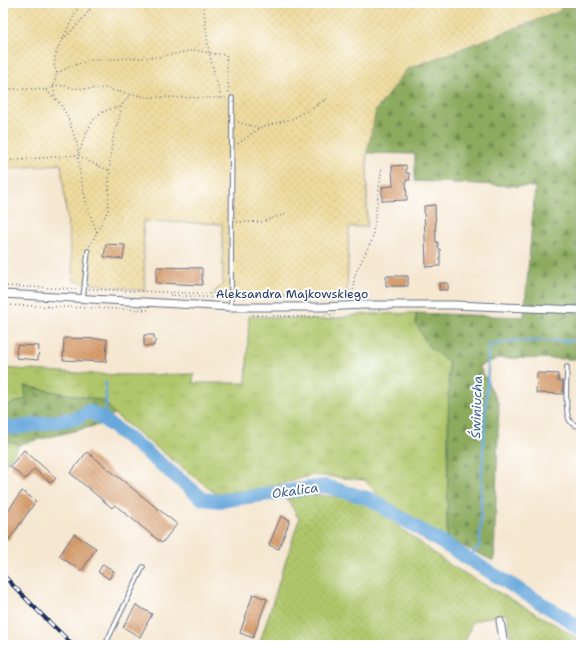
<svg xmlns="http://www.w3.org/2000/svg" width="584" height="648" viewBox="0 0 584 648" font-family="'Shantell Sans',sans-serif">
	<defs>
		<pattern id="grass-tufts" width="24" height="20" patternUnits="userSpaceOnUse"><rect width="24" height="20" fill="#b0c66b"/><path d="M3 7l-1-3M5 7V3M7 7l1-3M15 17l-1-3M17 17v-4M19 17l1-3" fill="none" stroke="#97aa5f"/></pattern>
		<pattern id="forest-firs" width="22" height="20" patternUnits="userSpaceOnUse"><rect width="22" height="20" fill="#8cab5f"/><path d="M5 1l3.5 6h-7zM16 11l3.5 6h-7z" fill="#728c52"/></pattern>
		<pattern id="sand-dots" width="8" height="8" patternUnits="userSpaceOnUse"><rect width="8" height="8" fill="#eeda9e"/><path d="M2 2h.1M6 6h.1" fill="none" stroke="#ccbb8a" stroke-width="1.8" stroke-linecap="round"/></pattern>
		<pattern id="park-dots" width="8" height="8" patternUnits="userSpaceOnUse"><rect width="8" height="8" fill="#b0c66b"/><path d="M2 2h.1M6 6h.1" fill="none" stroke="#97aa5f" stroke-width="1.8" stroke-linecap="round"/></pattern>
		<pattern id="building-back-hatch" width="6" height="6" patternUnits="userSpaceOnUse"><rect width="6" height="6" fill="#d99f6e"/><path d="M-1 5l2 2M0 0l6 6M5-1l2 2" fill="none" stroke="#af825e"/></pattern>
	</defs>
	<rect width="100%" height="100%" fill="#fff"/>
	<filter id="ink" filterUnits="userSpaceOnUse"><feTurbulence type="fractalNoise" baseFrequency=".025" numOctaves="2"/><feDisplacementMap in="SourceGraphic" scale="8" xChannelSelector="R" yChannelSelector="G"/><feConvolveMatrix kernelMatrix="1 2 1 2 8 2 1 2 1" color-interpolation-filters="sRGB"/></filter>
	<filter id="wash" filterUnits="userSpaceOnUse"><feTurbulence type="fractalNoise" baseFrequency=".012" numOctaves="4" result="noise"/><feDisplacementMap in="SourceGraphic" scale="16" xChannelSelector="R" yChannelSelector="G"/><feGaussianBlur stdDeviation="0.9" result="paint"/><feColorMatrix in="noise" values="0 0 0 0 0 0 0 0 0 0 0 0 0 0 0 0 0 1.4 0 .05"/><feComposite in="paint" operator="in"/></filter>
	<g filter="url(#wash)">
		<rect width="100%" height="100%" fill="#f5e7d0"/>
		<path fill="url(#grass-tufts)" stroke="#667a64" d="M416,313V323L428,346L449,362L447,539L379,496L365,480L313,475L262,489L215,493L114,414L104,401L25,386L26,399L11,404L3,409V368C48,371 93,375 138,375C157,375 175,374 194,374L193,383H246L249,316L324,320L364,314Z
			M3,441L20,444L3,468Z"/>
		<path fill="url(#forest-firs)" stroke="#546d5e" d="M565,3H581V359L500,358L479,366L499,404L494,561L447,539L449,362L428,346L416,323V313L524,317L535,187L415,181V154L367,153L375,110L407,69L558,12Z
			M24,386L104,401L114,414L103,424L20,444L3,441V409L11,404L26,399Z"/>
		<path fill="url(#sand-dots)" stroke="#84847e" d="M3,3H565L558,12L407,69L376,110L367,153V227H349L347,296L213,293L223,284L222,224L143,221L145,291L74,281L61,164L3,169Z"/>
		<path fill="url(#park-dots)" stroke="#667a64" d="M303,494L362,499L450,565L558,626L581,641V645H512L507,614L485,618L472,622L464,645H259L299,519L286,497Z"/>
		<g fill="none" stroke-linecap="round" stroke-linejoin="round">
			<path stroke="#68a8dc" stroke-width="2.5" d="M106,382V422
				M468,559L480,545L482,469L488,368V346L512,341H581"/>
			<path stroke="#68a8dc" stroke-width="14" d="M3,426L15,428L77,418L89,411L103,419L145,451L203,499L219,501L325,486L370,499L564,617L581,630"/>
		</g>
		<g id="blocks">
			<path fill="url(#building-back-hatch)" d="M406,165V173H409L410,180H406L407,200L382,201V187L393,186L392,166Z
				M435,205L436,242H438V249H440V266L426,267L424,206Z
				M106,244L125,245L123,259L104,257Z
				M157,267L202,268V285L156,283Z
				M386,276H408V286H386Z
				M439,283H448V290H439Z
				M144,335H154V339L156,341L154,343V346H144Z
				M64,338L107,339L106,362L63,360Z
				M17,345L39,346L38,360L16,358Z
				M537,373L558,374V381H563V394L536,393Z
				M24,450L56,478L51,483L34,469L25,479L10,466Z
				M87,452L177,524L162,543L115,505L112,508L70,473Z
				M22,491L36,501L8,541L3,537V518Z
				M281,516L290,520L279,549L269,545Z
				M74,534L96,548L82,571L59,556Z
				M103,564L114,571L109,579L98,572Z
				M253,594L267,599L253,638L240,633Z
				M136,605L152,614L140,637L123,627Z"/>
		</g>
	</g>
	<g filter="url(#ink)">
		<use href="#blocks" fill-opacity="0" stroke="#676f86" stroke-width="1"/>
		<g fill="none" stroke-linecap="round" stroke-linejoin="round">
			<g stroke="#676f86" stroke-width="5.5">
				<path id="lane" d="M83,299L88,251
					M231,307L232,98
					M567,367C567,379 564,412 570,421C572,424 577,426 581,427
					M105,645L143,567"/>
			</g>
			<g stroke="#676f86" stroke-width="9">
				<path id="street" d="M3,294L231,307H323L364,305H455L581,310
					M500,621L504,645"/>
			</g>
			<path stroke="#676f86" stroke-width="1.5" stroke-dasharray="1 3" stroke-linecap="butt" d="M63,40C74,28 86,17 94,3
				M57,73L54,66L56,53L80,3
				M3,89H36L46,90L58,102
				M46,90L53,86L60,85L73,88L88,89L106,88L115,91L130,94
				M221,98L209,53L226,55L229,94
				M238,122L259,128
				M238,144L259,128L294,118L327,99
				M79,153C84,140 89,119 103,112C108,109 115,108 121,106
				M3,161L78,155L92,163L110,171
				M237,222H261L286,214
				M97,232L87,207L79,168L77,144L67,115L55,96L53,86L57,73L74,65L92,60L158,57L195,50L209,53L203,3
				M90,246L108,210L110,157L114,134L120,115L121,106L131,94L147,97L226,98
				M3,286L79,289
				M89,289L215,294L221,292H227
				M236,293L248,295L323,298L326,300
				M170,295L218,298L222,296H226
				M236,296H239L245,299
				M353,298L354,279L357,270L372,240L382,167
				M3,305L150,310
				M327,313L329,315L337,314
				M253,315L304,317H324V313"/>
			<use href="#lane" stroke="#fff" stroke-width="3.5"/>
			<use href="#street" stroke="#fff" stroke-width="7"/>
			<g stroke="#1b2f5e" stroke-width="4">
				<path id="rail" d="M3,575L43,616L73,645"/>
			</g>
			<use href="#rail" stroke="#fff" stroke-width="2.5" stroke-dasharray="8" stroke-linecap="butt"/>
		</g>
	</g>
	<g text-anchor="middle" stroke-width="4" stroke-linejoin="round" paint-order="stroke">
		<g font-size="12" fill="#1b2f5e" stroke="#fff">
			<text x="292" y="298">Aleksandra Majkowskiego</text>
		</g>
		<g font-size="13" font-style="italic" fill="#3a5f90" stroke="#fff">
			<text transform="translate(476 407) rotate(-88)" y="5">Świniucha</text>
			<text transform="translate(295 490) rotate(-8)" y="5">Okalica</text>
		</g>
	</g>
	<rect width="584" height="648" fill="none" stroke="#fff" stroke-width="16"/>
</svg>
